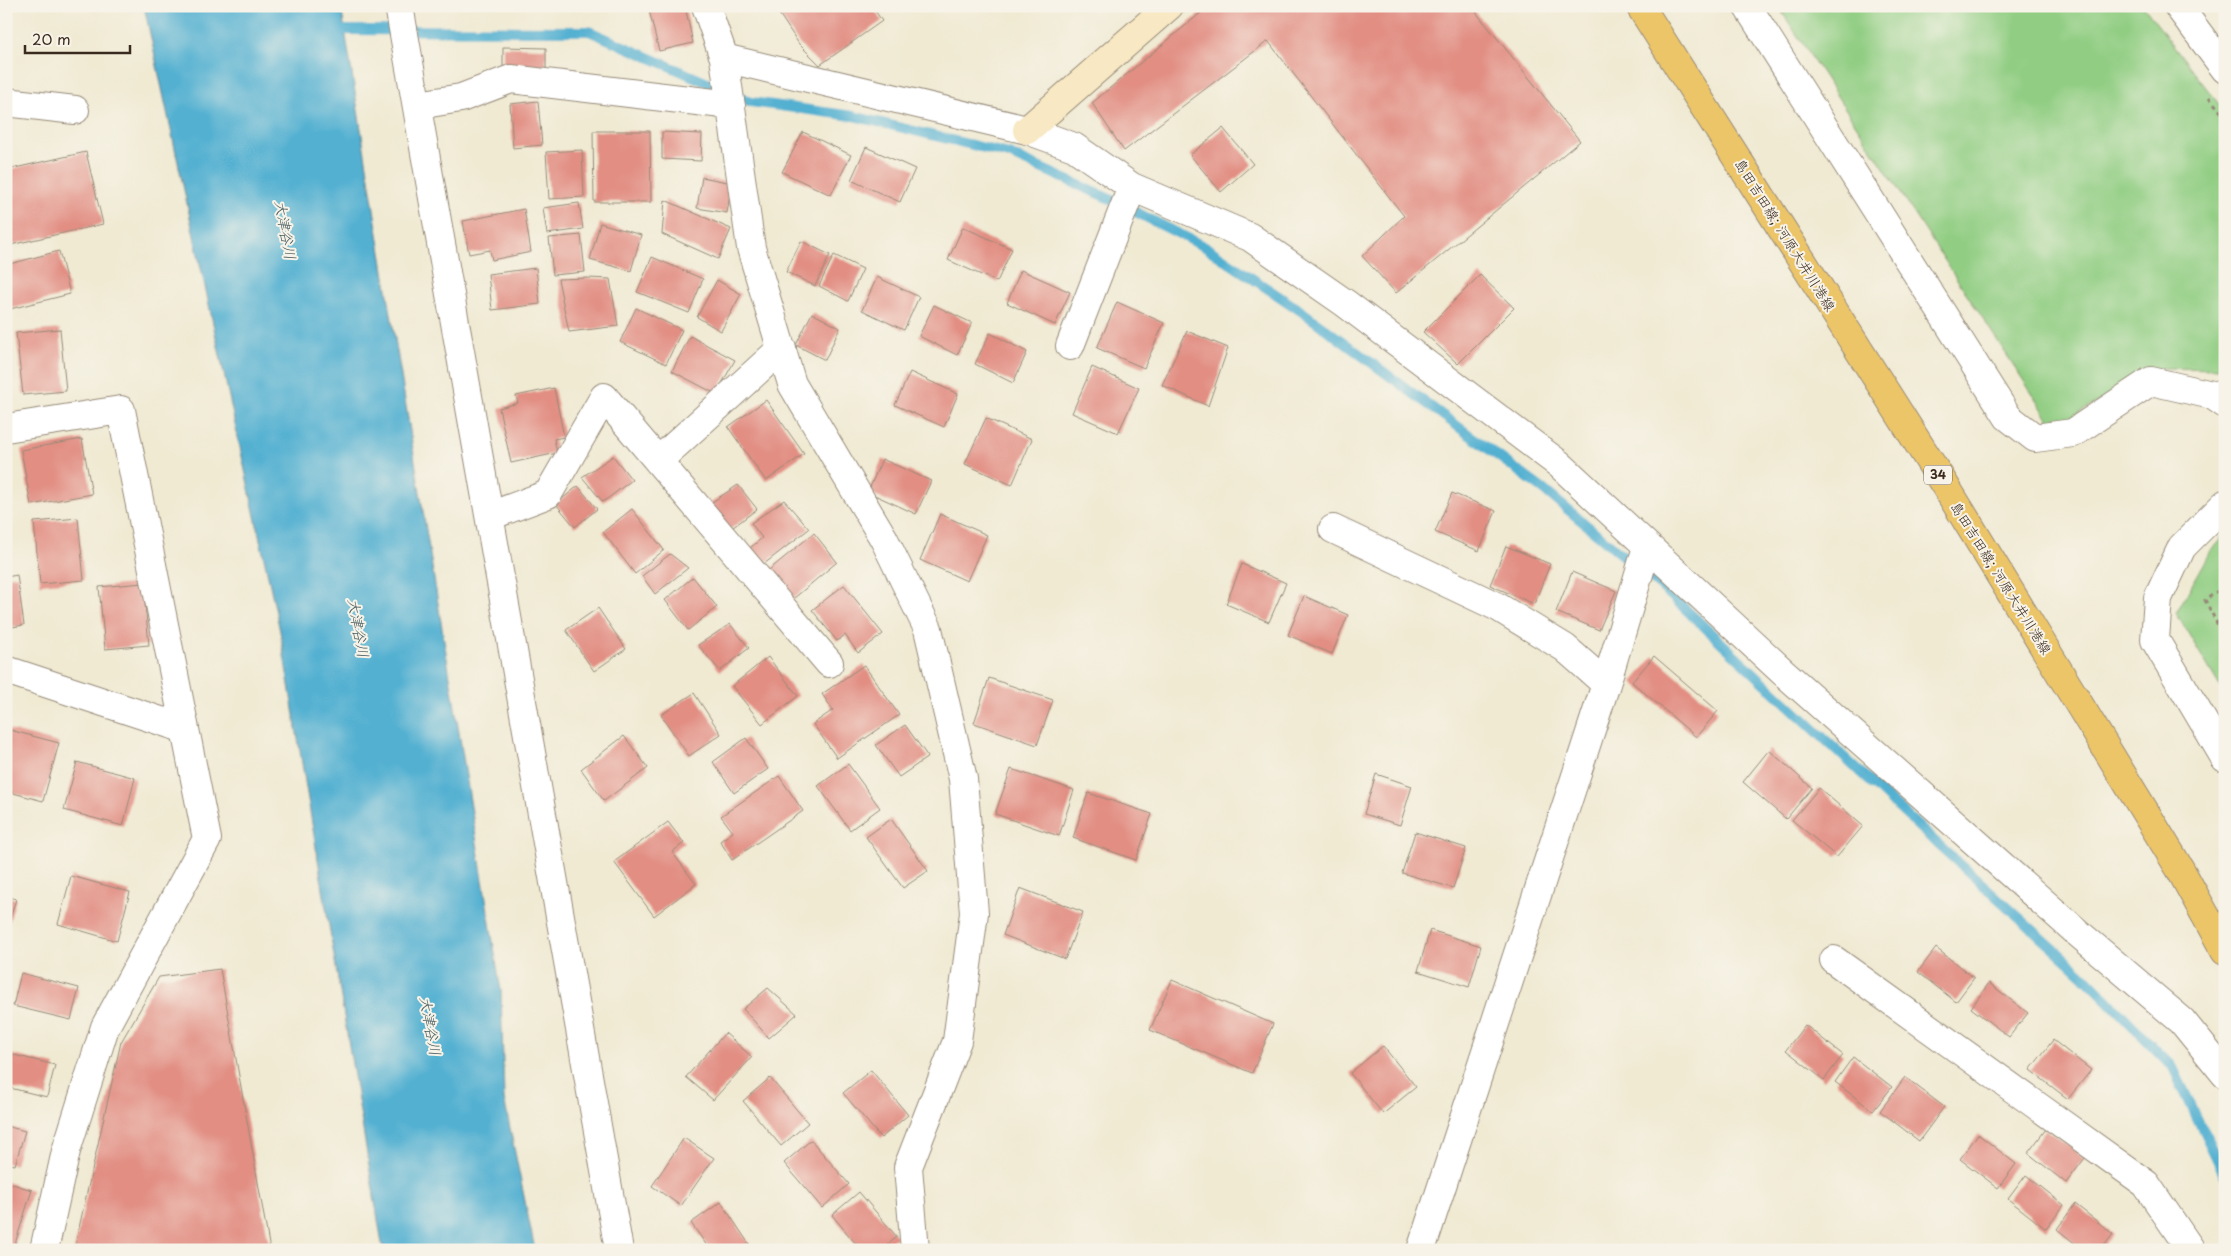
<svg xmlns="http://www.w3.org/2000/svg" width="2231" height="1256" viewBox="0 0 2231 1256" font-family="'Playpen Sans','Klee One',sans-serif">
	<rect width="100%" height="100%" fill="#f7f3e8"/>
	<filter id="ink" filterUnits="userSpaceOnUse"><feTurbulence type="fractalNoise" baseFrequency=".02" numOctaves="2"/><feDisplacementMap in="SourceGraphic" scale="10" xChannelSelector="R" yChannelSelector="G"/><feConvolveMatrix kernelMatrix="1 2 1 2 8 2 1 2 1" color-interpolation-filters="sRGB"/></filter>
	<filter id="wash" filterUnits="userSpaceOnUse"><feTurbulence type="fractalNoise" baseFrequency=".0096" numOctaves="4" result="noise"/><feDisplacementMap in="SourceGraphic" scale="20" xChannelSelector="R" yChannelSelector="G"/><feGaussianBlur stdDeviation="1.12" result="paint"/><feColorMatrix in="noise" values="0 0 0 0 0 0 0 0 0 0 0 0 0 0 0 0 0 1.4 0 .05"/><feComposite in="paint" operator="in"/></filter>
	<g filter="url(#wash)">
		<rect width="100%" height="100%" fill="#f0ead3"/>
		<path fill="#91ce83" stroke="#667c50" d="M1778,6H2143L2225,112V369L2159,368L2054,427Z
			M2225,534V695L2176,613L2213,548Z"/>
		<path fill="#53b0d1" stroke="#476d78" d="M144,6H341L501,991L504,1099L535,1250H383L280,631Z"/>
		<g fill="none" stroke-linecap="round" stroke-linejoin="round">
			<path stroke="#53b0d1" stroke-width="10" d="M332,30L589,31L751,102L853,116L1009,154L1110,199L1207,248L1304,313L1544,490L1665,590L1921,829L2082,974L2172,1066L2225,1176"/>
		</g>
		<g id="blocks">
			<path fill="#e28e83" d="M648,6H685L693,43L659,51Z
				M774,6H872L882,21L820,65L799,44Z
				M1209,6H1471L1580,141L1396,293L1362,256L1404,216L1268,41L1124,151L1092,103Z
				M503,47L546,48V71L503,70Z
				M538,101L542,145L513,148L510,104Z
				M1223,128L1253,164L1221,192L1190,155Z
				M593,131H650L651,202H594Z
				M662,132L702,134L701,161L662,159Z
				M803,132L851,155L831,195L782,172Z
				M866,147L915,169L900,202L851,180Z
				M582,150L584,197L549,199L546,152Z
				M86,152L103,224L6,246V170Z
				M702,177L732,183L727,213L697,208Z
				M665,200L731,229L718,259L662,234Z
				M579,203L583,229L547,234L543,208Z
				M524,209L531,252L492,260L490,250L469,254L463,221Z
				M600,223L641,235L631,271L590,260Z
				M963,227L1012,249L997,282L948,260Z
				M581,235L585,272L553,275L549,238Z
				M801,241L830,255L815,286L786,272Z
				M59,251L70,294L10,309L6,295V265Z
				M834,255L863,269L848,301L819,286Z
				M652,257L703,279L689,313L637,292Z
				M536,268L540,304L492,310L488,274Z
				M1021,270L1070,292L1055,325L1007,303Z
				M1480,275L1514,308L1458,364L1423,332Z
				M877,277L919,297L904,330L862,310Z
				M588,278L610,279L618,326L569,332L558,279Z
				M717,280L741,294L721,331L697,317Z
				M1117,302L1164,323L1144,368L1097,348Z
				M934,305L972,323L957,355L919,336Z
				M636,308L682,330L666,364L620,342Z
				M812,313L840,328L825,360L796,345Z
				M60,329L66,391L23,395L16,333Z
				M1187,331L1228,348L1208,406L1162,385Z
				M990,333L1027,352L1013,383L975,364Z
				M690,336L735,360L716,394L672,371Z
				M1092,367L1139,388L1118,433L1072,413Z
				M910,372L958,394L944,427L895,405Z
				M554,388L564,437L554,439L557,453L511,463L499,408L518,403L516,396Z
				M766,400L804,454L766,481L728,427Z
				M986,418L1032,439L1012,485L965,464Z
				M82,439L92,494L31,505L21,450Z
				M613,456L632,480L603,502L582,477Z
				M882,459L931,481L916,514L868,492Z
				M738,485L757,509L728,531L706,506Z
				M578,486L597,509L575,527L556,504Z
				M1452,493L1496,511L1479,551L1435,532Z
				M784,500L809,529L764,564L750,548L762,538L751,523Z
				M632,509L664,550L635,574L603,532Z
				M940,514L987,535L967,581L920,560Z
				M78,518L84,580L40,584L34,522Z
				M814,533L837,562L793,599L769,570Z
				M1506,546L1550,564L1534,604L1490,585Z
				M670,554L688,568L655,594L642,576Z
				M1242,564L1286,583L1269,622L1226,604Z
				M1572,572L1616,591L1599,630L1556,612Z
				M17,575L24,625L6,628V577Z
				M693,577L717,607L688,630L665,600Z
				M143,583L149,645L105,649L99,587Z
				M844,585L883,634L858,653L845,635L837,641L812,610Z
				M1304,596L1348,615L1332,654L1288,635Z
				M598,608L626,649L594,671L566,630Z
				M730,624L749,648L720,671L698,645Z
				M1654,656L1718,711L1696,737L1632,682Z
				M768,657L798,696L762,724L732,686Z
				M864,665L899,715L837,758L813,724L833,710L822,694Z
				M989,678L1053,700L1037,745L974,723Z
				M694,693L721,734L689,756L661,715Z
				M905,725L928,757L899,777L876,745Z
				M6,729L59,743L43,801L6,791Z
				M624,736L648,768L604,801L581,769Z
				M746,738L768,769L734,793L713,762Z
				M1769,750L1812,788L1786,819L1743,782Z
				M77,762L135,778L123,826L64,810Z
				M848,764L880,808L850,830L818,786Z
				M1011,769L1074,790L1059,836L995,814Z
				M1376,774L1412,786L1400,825L1364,814Z
				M779,776L803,811L732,860L720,841L733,832L721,816Z
				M1819,788L1863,826L1837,857L1792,820Z
				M1088,793L1152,814L1136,860L1073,838Z
				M891,819L928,871L903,888L866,837Z
				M668,822L684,843L672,852L696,884L654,916L614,862Z
				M1415,832L1466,848L1453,888L1402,873Z
				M71,876L130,892L117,941L58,924Z
				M1020,888L1083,912L1065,959L1003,935Z
				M6,896L16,899L7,929H6Z
				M1430,930L1481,946L1469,987L1418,971Z
				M1936,948L1974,978L1956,1002L1918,972Z
				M220,969L270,1250H74L121,1042L159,977Z
				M21,973L79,988L71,1020L13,1006Z
				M1172,980L1273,1024L1252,1073L1150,1030Z
				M1989,983L2028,1013L2009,1037L1971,1008Z
				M768,988L797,1014L769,1038L743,1009Z
				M1805,1025L1843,1055L1824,1080L1786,1050Z
				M725,1033L752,1057L713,1100L686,1077Z
				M2053,1040L2091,1070L2068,1099L2030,1070Z
				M1383,1046L1416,1087L1383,1114L1350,1073Z
				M6,1053L55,1065L47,1097L6,1087Z
				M1853,1057L1892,1087L1873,1111L1835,1082Z
				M871,1070L908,1115L881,1138L843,1093Z
				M1905,1077L1944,1107L1919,1141L1880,1111Z
				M770,1078L808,1123L781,1146L743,1101Z
				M6,1126L25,1131L15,1165L6,1163Z
				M2046,1129L2085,1158L2066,1183L2028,1153Z
				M1978,1134L2016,1164L1998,1188L1960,1159Z
				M684,1138L714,1158L681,1206L652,1186Z
				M811,1140L849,1184L822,1208L784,1163Z
				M2026,1175L2064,1205L2046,1229L2008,1199Z
				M6,1182L32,1190L13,1250H6Z
				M859,1192L897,1237L881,1250H861L832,1215Z
				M721,1202L753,1250H710L691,1223Z
				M2075,1204L2113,1234L2101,1250H2083L2057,1229Z"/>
		</g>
	</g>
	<g filter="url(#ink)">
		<use href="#blocks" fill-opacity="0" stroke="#968a78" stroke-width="1"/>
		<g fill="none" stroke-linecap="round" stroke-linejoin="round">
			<g stroke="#968a78" stroke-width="30">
				<path id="street" d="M399,6L619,1250
					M706,6L724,58L751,248L792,384L884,539L928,629L963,779L974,913L957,1041L908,1167L915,1250
					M1747,6L2008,417L2035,438L2073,433L2151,381L2212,395L2225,404
					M2178,6L2225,69
					M724,58L1027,130L1074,147L1132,187L1250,237L1345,303L1559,464L1782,671L2078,933L2182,1021L2225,1074
					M6,102L75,110
					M418,105L461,98L511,79L731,105
					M1070,346L1132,187
					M6,428L121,410L207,839L105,1027L66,1151L44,1250
					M658,461L782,348
					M2225,504L2182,547L2158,598L2155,640L2225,758
					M490,516L548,494L604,397L829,663
					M1333,529L1498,607L1565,648L1606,684
					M6,670L185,729
					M1834,960L2146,1184L2191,1250
					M1421,1250L1606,684L1647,547"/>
			</g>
			<g stroke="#968a78" stroke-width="30">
				<path id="secondary" d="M1027,130L1169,6"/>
			</g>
			<g stroke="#968a78" stroke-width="30">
				<path id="primary" d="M1640,6L1946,487L2180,869L2225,951"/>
			</g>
			<path stroke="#968a78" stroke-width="3" stroke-dasharray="4 4" stroke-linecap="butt" d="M2209,97L2225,117
				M2225,586L2205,600L2225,639"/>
			<use href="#street" stroke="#fff" stroke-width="28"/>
			<use href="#secondary" stroke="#f8e8c3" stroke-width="28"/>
			<use href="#primary" stroke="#edc569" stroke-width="28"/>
		</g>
	</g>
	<g text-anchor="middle" stroke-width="4" stroke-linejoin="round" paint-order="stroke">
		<rect fill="#f7f3e8" stroke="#73665b" stroke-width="1" x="1924" y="465.5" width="28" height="19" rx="4"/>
		<g font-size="12" font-weight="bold" fill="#3b2a1e">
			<text x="1938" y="479">34</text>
		</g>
		<g font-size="14" fill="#3b2a1e" stroke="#f7f3e8">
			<text transform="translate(1785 235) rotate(58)" y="5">島田吉田線; 河原大井川港線</text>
			<text transform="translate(2001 578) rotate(58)" y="5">島田吉田線; 河原大井川港線</text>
		</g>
		<g font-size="15" font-style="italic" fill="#43595d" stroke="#f7f3e8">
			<text transform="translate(285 230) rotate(80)" y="5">大津谷川</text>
			<text transform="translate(358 628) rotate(80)" y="5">大津谷川</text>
			<text transform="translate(430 1026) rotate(80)" y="5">大津谷川</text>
		</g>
	</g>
	<rect width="2231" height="1256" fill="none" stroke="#f7f3e8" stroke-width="25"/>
	<path d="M25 45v8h105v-8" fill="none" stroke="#3b2a1e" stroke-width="2.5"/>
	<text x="32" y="45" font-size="15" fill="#3b2a1e" stroke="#f7f3e8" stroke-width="4" paint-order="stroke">20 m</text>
</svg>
